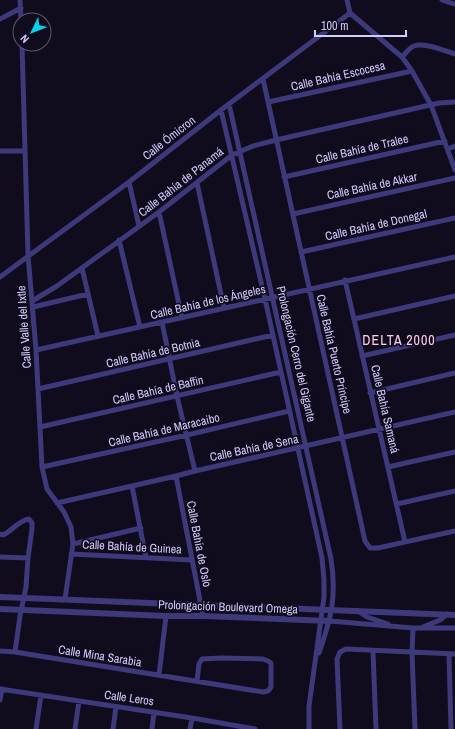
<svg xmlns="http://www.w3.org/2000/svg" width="455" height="729" viewBox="0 0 455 729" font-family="'Archivo Narrow',sans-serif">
	<rect width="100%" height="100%" fill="#100c1d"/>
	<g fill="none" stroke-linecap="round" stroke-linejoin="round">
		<path stroke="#3d397a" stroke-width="5" d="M20,0L21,20
			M347,0L350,13L402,57L412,71L431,105L455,170
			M442,0L454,4
			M0,19L21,8
			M22,44L28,255L36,350L42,467L47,489L64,512L71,527L73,544L65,599
			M402,57C406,53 409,48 414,46C424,42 445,51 455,54
			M263,79L365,541L370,548H378L455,531
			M268,102L412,71
			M229,104L331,559C337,597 331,618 319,653
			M221,110L265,299L322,558L324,580V597L309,706V729
			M448,149L455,146
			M0,151H25
			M284,177L445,141
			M129,182L139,226
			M197,183L224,308
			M159,212L182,318
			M293,214L455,178
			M119,240L140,327
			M301,252L455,218
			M82,268L98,336
			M0,277L129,182L221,110L350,13
			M345,280L405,542
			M32,301L57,286L159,212L232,155L253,146L276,140L439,103L455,102
			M33,307L88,294
			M354,319L455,296
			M162,322L177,396L195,471
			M36,350L455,257
			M362,356L455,335
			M38,389L273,335
			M370,393L455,373
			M40,427L281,372
			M42,467L187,435L289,411
			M388,467L455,452
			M176,476L203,616
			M132,486L146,558
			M57,503L176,476L195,471L455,412
			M397,504L455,491
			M0,534L3,535C12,531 19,520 29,519L32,523V529L28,558L26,587L20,616L15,652
			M73,544L141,528
			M71,554L192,560
			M0,557L28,558
			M358,611L367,617L388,624
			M330,621L413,628H455
			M423,627L440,620L447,614
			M413,628L412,653L415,729
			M0,651L15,652L263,692L268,691L271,687V663L268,661L263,659L221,658L202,659L199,664L197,681
			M373,651L376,729
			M449,654L451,729
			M159,675L166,616
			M0,689L192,718L255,729
			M0,700L2,689
			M36,729L41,695
			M75,729L79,701
			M113,729L116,707
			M152,729L154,712
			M190,729L192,718
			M340,729L337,659L340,652L346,649L455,654"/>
		<path stroke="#3d397a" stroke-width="6" d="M0,597L455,615
			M0,609L166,616H203L330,621"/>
	</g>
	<g text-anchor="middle" stroke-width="3.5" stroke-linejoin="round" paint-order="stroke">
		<g font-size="12" fill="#d2cbfd" stroke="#100c1d">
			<text transform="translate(338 76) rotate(-13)" y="4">Calle Bahía Escocesa</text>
			<text transform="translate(169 138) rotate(-38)" y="4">Calle Ómicron</text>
			<text transform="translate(362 149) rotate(-13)" y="4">Calle Bahía de Tralee</text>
			<text transform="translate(181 182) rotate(-38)" y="4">Calle Bahía de Panamá</text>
			<text transform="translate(372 186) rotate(-12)" y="4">Calle Bahía de Akkar</text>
			<text transform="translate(376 225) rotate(-13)" y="4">Calle Bahía de Donegal</text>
			<text transform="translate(208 302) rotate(-13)" y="4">Calle Bahía de los Ángeles</text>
			<text transform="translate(24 327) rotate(-94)" y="4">Calle Valle del Ixtle</text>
			<text transform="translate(153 353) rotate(-13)" y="4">Calle Bahía de Botnia</text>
			<text transform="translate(296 354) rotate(77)" y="4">Prolongación Cerro del Gigante</text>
			<text transform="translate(334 354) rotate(77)" y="4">Calle Bahía Puerto Príncipe</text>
			<text transform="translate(158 390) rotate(-13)" y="4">Calle Bahía de Baffin</text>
			<text transform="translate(385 409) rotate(77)" y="4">Calle Bahía Samaná</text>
			<text transform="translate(164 430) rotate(-13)" y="4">Calle Bahía de Maracaibo</text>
			<text transform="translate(254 448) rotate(-12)" y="4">Calle Bahía de Sena</text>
			<text transform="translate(199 544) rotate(79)" y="4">Calle Bahía de Oslo</text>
			<text transform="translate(132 547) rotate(3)" y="4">Calle Bahía de Guinea</text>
			<text transform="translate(228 607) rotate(2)" y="4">Prolongación Boulevard Omega</text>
			<text transform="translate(100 656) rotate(9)" y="4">Calle Mina Sarabia</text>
			<text transform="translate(129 698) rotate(8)" y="4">Calle Leros</text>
		</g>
		<g font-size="14" letter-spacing="1" fill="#fdcdea" stroke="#100c1d">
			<text x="399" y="345">DELTA 2000</text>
		</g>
	</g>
	<g transform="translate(32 32) rotate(227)"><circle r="19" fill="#100c1d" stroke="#5e5877"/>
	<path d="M0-3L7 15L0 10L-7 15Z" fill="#0aceea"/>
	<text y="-6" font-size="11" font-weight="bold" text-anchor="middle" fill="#d2cbfd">N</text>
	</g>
	<path d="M315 30v6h91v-6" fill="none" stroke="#d2cbfd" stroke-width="2"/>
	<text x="321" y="30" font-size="12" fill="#d2cbfd" stroke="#100c1d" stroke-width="3" paint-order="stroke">100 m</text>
</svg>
